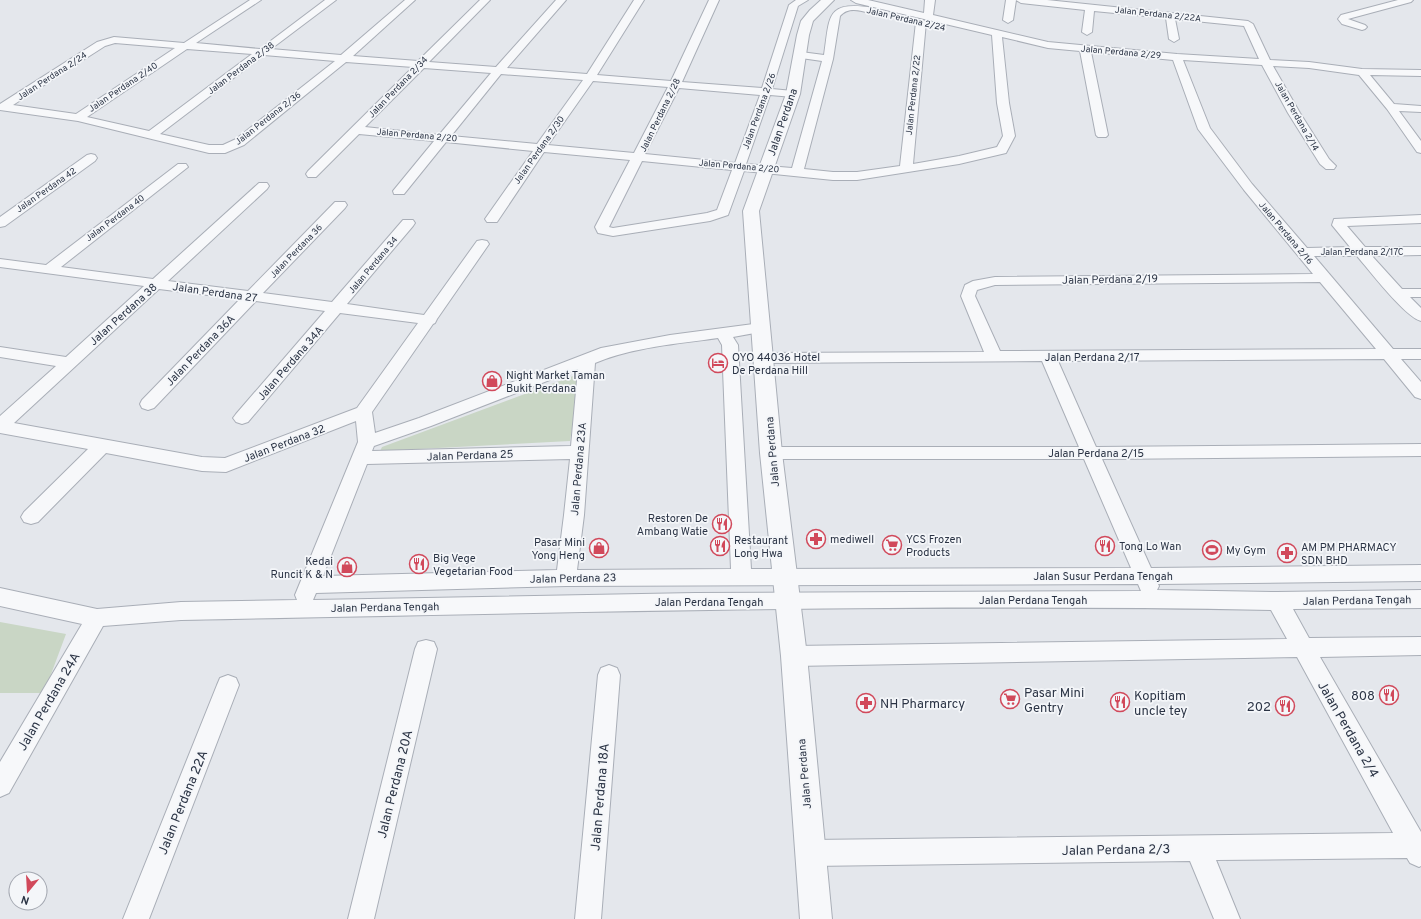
<svg xmlns="http://www.w3.org/2000/svg" width="1421" height="919" viewBox="0 0 1421 919" font-family="Overpass,sans-serif">
	<rect width="100%" height="100%" fill="#e4e7ec"/>
	<path fill="#c9d6c5" d="M581,373L570,441L380,451L382,447Z
		M0,622L66,634L44,693H0Z"/>
	<g fill="none" stroke-linecap="round" stroke-linejoin="round">
		<g stroke="#a9aeb7" stroke-width="2">
			<path id="minor" d="M250,0H261L196,43L260,49L325,0H336L271,49L341,55L405,0H415L353,56L418,61L480,0H490L429,62L496,67L556,0H566L507,68L587,74L634,0H644L597,75L671,81L709,0H719L682,82L762,88L789,5L796,0H808L798,6L772,89L793,91L798,94L793,97L770,95L746,164L792,168L822,61L801,58L796,55L801,52L824,55C830,17 825,0 873,8L875,10L870,13C859,10 848,7 840,16L833,59L804,169L833,172H857L900,166L916,22L921,19L926,22L913,164L959,156L997,147L1003,136L997,103L992,35L856,3L851,0H868L924,13L925,0H935L933,15L1048,42L1177,54L1259,59L1244,26L1175,19L1179,39L1174,42L1169,39L1166,18L1094,11L1092,32L1087,35L1082,32L1085,10L1021,3L1016,0H1047L1248,21L1253,24L1270,60L1309,62L1362,69L1421,70V76L1370,75L1394,104L1421,106V112L1399,111L1421,141V153L1417,152L1387,109L1359,75L1309,68L1273,66L1300,113L1329,159L1336,166L1334,169H1326L1320,164L1288,113L1262,65L1183,60L1210,128L1252,184L1307,248L1350,247L1332,225L1334,219L1421,215V223L1347,226L1365,247H1421V255L1372,256L1402,289H1421V297H1410L1421,308V321C1405,317 1369,270 1357,256H1314L1393,349H1421V359H1401L1421,382V399L1415,397L1384,359L1058,361L1096,447L1421,444V456L1102,459L1151,568L1421,565V581L1158,584L1159,586L1157,590L1277,592L1421,590V608L1293,609L1309,638L1421,637V655L1320,657L1421,832V866L1419,867L1410,863L1407,858L1216,860L1240,919H1214L1190,861L811,866L802,862L798,853L802,844L811,840L1393,833L1297,657L794,666L786,663L783,656L786,649L794,646L1287,639L1271,610C908,603 544,613 181,620L103,626L9,793L0,797V762L82,624L0,606V588L97,609L181,602L297,600L295,595L358,442L356,421L226,472L202,471L106,453L38,522L31,524L24,522L21,517L24,512L88,449L0,433V416L56,366L0,357V347L66,357L144,286L0,267V259L46,265L178,164H186L188,167L61,267L153,279L259,183H267L269,186L267,189L168,281L248,291L335,202H345L347,205L345,208L263,293L332,302L403,220H413L415,223L413,226L347,304L424,315L477,241L482,240L487,241L489,244L437,319L435,323L433,324L372,412L375,433L419,418L601,348L670,335L761,323L766,325L769,328L766,331L733,337L738,345L751,569L1131,568L1084,459H771L765,458L762,453L765,448L771,447H1079L1042,361L762,363L756,362L754,358L756,354L762,353L984,352L961,296L965,285L973,281L995,277L1313,274L1244,190L1198,129L1173,60L1091,52L1108,135L1106,137H1098L1096,135L1080,51L1048,48L1002,37L1009,103L1015,136L1006,153L959,164L857,180H833L744,171L728,215L710,221L613,236L598,233L595,227L630,160L544,152L497,222H487L485,219L533,151L446,142L404,194H394L393,191L434,141L359,134L316,177H308L306,174L308,171L413,67L346,62L244,145L225,153H209L78,121L0,110V104L97,42L114,37L184,43ZM115,43L175,48L76,114L13,105L105,46ZM187,49L252,54L149,131L87,117ZM264,55L335,61L236,139L223,145H209L160,134ZM424,68L491,73L439,135L365,127ZM501,74L583,80L537,144L451,136ZM593,81L668,87L634,153L548,145ZM679,88L760,95L735,163L645,154ZM642,161L732,170L717,210L707,213L613,228L609,227ZM1320,282L1376,349L1000,351L975,296L977,290L995,285ZM159,289L240,299L142,400L140,404L142,408L148,410L154,408L256,301L325,311L236,414L233,418L236,422L242,424L248,422L340,313L418,323L357,408L225,458L202,457L14,423ZM718,338L722,345L731,569L577,570L584,515L595,363C633,347 677,344 718,338ZM578,369L571,446L372,451L374,446L431,426ZM570,459L564,515L557,570L323,576L367,464ZM1138,584L1141,591L695,593L313,600L316,593L566,586Z
				M1006,0H1016L1013,20L1008,23L1003,20Z
				M1398,0H1413L1411,2L1348,19L1365,25L1367,27L1365,29L1362,30L1342,24L1338,19L1341,15Z
				M91,154L95,155L97,158L95,161L5,226L0,227V217L87,155Z
				M426,640L434,642L437,649L374,919H348L415,649L418,642Z
				M609,665L617,668L620,675L601,919H575L598,675L601,668Z
				M228,675L236,678L239,685L149,919H123L217,685L220,678Z"/>
		</g>
		<g stroke="#a9aeb7" stroke-width="2">
			<path id="tertiary" d="M821,0H834L813,21L809,35L800,94L759,211L782,453L807,656L832,919H800L781,656L760,453L743,211L786,94L797,35L801,21L810,10Z"/>
		</g>
		<use href="#minor" fill="#f7f8fa" fill-rule="evenodd"/>
		<use href="#tertiary" fill="#f7f8fa" fill-rule="evenodd"/>
	</g>
	<defs>
		<g id="hotel-ring" transform="scale(1)"><circle r="9.5" fill="#f4f6f9" stroke="#d1495b" stroke-width="1.5"/><path d="M-6-4.5h1.5V1H6V5H4.5V3h-9V5H-6ZM-4 0a1.8 1.8 0 1 1 3.6 0ZM.5 0V-2.5h3Q6-2.5 6 0Z" fill="#d1495b"/></g>
		<g id="shop-ring" transform="scale(1)"><circle r="9.5" fill="#f4f6f9" stroke="#d1495b" stroke-width="1.5"/><path d="M-5-2.5h2.3a2.7 3.5 0 0 1 5.4 0H5L5.5 6h-11ZM-1.5-2.5h3a1.5 2.3 0 0 0-3 0Z" fill="#d1495b"/></g>
		<g id="restaurant-ring" transform="scale(1)"><circle r="9.5" fill="#f4f6f9" stroke="#d1495b" stroke-width="1.5"/><path d="M-5-6h1v4h1v-4h1v4h1v-4h1v5L-1.5 .5V6h-2V.5L-5-1ZM5-6V6H3V1.5H1.5Q1.5-4 5-6Z" fill="#d1495b"/></g>
		<g id="pharmacy-ring" transform="scale(1)"><circle r="9.5" fill="#f4f6f9" stroke="#d1495b" stroke-width="1.5"/><path d="M-2-6h4v4h4v4h-4v4h-4v-4h-4v-4h4Z" fill="#d1495b"/></g>
		<g id="supermarket-ring" transform="scale(1)"><circle r="9.5" fill="#f4f6f9" stroke="#d1495b" stroke-width="1.5"/><path d="M-6-5.5h2.5l.6 2H6L4.5 2H-2.5L-4.4-4H-6ZM-1.5 3.2a1.3 1.3 0 1 0 .1 0ZM3 3.2a1.3 1.3 0 1 0 .1 0Z" fill="#d1495b"/></g>
		<g id="stadium-ring" transform="scale(1)"><circle r="9.5" fill="#f4f6f9" stroke="#d1495b" stroke-width="1.5"/><path d="M0-5a6.5 5 0 1 0 0 10a6.5 5 0 1 0 0-10ZM-3.5-1.8h7v3.6h-7Z" fill="#d1495b"/></g>
	</defs>
	<g fill-rule="evenodd">
		<use href="#hotel-ring" x="718" y="363"/>
		<use href="#shop-ring" x="492" y="381"/>
		<use href="#restaurant-ring" x="722" y="524"/>
		<use href="#pharmacy-ring" x="816" y="539"/>
		<use href="#supermarket-ring" x="892" y="545"/>
		<use href="#restaurant-ring" x="720" y="546"/>
		<use href="#restaurant-ring" x="1105" y="546"/>
		<use href="#shop-ring" x="599" y="548"/>
		<use href="#stadium-ring" x="1212" y="550"/>
		<use href="#pharmacy-ring" x="1287" y="553"/>
		<use href="#restaurant-ring" x="419" y="564"/>
		<use href="#shop-ring" x="347" y="567"/>
		<use href="#restaurant-ring" x="1389" y="695"/>
		<use href="#supermarket-ring" x="1010" y="699"/>
		<use href="#restaurant-ring" x="1120" y="702"/>
		<use href="#pharmacy-ring" x="866" y="703"/>
		<use href="#restaurant-ring" x="1285" y="706"/>
	</g>
	<g text-anchor="middle" stroke-width="3.5" stroke-linejoin="round" paint-order="stroke">
		<g font-size="9" fill="#2b3445" stroke="#f4f6f9">
			<text transform="translate(1158 14) rotate(6)" y="3">Jalan Perdana 2/22A</text>
			<text transform="translate(906 19) rotate(13)" y="3">Jalan Perdana 2/24</text>
			<text transform="translate(1121 52) rotate(5)" y="3">Jalan Perdana 2/29</text>
			<text transform="translate(241 68) rotate(-37)" y="3">Jalan Perdana 2/38</text>
			<text transform="translate(52 76) rotate(-33)" y="3">Jalan Perdana 2/24</text>
			<text transform="translate(123 87) rotate(-34)" y="3">Jalan Perdana 2/40</text>
			<text transform="translate(398 87) rotate(-46)" y="3">Jalan Perdana 2/34</text>
			<text transform="translate(913 95) rotate(-84)" y="3">Jalan Perdana 2/22</text>
			<text transform="translate(759 111) rotate(-70)" y="3">Jalan Perdana 2/26</text>
			<text transform="translate(660 115) rotate(-64)" y="3">Jalan Perdana 2/28</text>
			<text transform="translate(1297 116) rotate(60)" y="3">Jalan Perdana 2/14</text>
			<text transform="translate(268 118) rotate(-38)" y="3">Jalan Perdana 2/36</text>
			<text transform="translate(417 135) rotate(5)" y="3">Jalan Perdana 2/20</text>
			<text transform="translate(539 150) rotate(-55)" y="3">Jalan Perdana 2/30</text>
			<text transform="translate(739 166) rotate(5)" y="3">Jalan Perdana 2/20</text>
			<text transform="translate(46 190) rotate(-35)" y="3">Jalan Perdana 42</text>
			<text transform="translate(115 218) rotate(-37)" y="3">Jalan Perdana 40</text>
			<text transform="translate(1286 233) rotate(50)" y="3">Jalan Perdana 2/16</text>
			<text transform="translate(296 251) rotate(-46)" y="3">Jalan Perdana 36</text>
			<text x="1362" y="255">Jalan Perdana 2/17C</text>
			<text transform="translate(373 265) rotate(-50)" y="3">Jalan Perdana 34</text>
		</g>
		<g font-size="11" fill="#2b3445" stroke="#f4f6f9">
			<text transform="translate(782 122) rotate(-71)" y="4">Jalan Perdana</text>
			<text transform="translate(1110 279) rotate(-1)" y="4">Jalan Perdana 2/19</text>
			<text transform="translate(215 292) rotate(8)" y="4">Jalan Perdana 27</text>
			<text transform="translate(123 314) rotate(-42)" y="4">Jalan Perdana 38</text>
			<text transform="translate(200 350) rotate(-46)" y="4">Jalan Perdana 36A</text>
			<text x="1092" y="361">Jalan Perdana 2/17</text>
			<text transform="translate(290 363) rotate(-49)" y="4">Jalan Perdana 34A</text>
			<text transform="translate(284 443) rotate(-21)" y="4">Jalan Perdana 32</text>
			<text transform="translate(772 452) rotate(-95)" y="4">Jalan Perdana</text>
			<text x="1096" y="457">Jalan Perdana 2/15</text>
			<text transform="translate(470 455) rotate(-2)" y="4">Jalan Perdana 25</text>
			<text transform="translate(578 469) rotate(-85)" y="4">Jalan Perdana 23A</text>
			<text x="1103" y="580">Jalan Susur Perdana Tengah</text>
			<text transform="translate(573 578) rotate(-1)" y="4">Jalan Perdana 23</text>
			<text x="1033" y="604">Jalan Perdana Tengah</text>
			<text transform="translate(1357 600) rotate(-1)" y="4">Jalan Perdana Tengah</text>
			<text x="709" y="606">Jalan Perdana Tengah</text>
			<text transform="translate(385 607) rotate(-1)" y="4">Jalan Perdana Tengah</text>
			<text transform="translate(804 774) rotate(-95)" y="4">Jalan Perdana</text>
		</g>
		<g font-size="11" fill="#2b3445" stroke="#f4f6f9" text-anchor="start">
			<text x="732" y="361">OYO 44036 Hotel<tspan x="732" dy="13">De Perdana Hill</tspan></text>
			<text x="506" y="379">Night Market Taman<tspan x="506" dy="13">Bukit Perdana</tspan></text>
			<text x="708" y="522" text-anchor="end">Restoren De<tspan x="708" dy="13">Ambang Watie</tspan></text>
			<text x="830" y="543">mediwell</text>
			<text x="906" y="543">YCS Frozen<tspan x="906" dy="13">Products</tspan></text>
			<text x="734" y="544">Restaurant<tspan x="734" dy="13">Long Hwa</tspan></text>
			<text x="585" y="546" text-anchor="end">Pasar Mini<tspan x="585" dy="13">Yong Heng</tspan></text>
			<text x="1119" y="550">Tong Lo Wan</text>
			<text x="1301" y="551">AM PM PHARMACY<tspan x="1301" dy="13">SDN BHD</tspan></text>
			<text x="1226" y="554">My Gym</text>
			<text x="433" y="562">Big Vege<tspan x="433" dy="13">Vegetarian Food</tspan></text>
			<text x="333" y="565" text-anchor="end">Kedai<tspan x="333" dy="13">Runcit K &amp; N</tspan></text>
		</g>
		<g font-size="13" fill="#2b3445" stroke="#f4f6f9" text-anchor="start">
			<text x="1024" y="697">Pasar Mini<tspan x="1024" dy="15">Gentry</tspan></text>
			<text x="1134" y="700">Kopitiam<tspan x="1134" dy="15">uncle tey</tspan></text>
			<text x="1375" y="700" text-anchor="end">808</text>
			<text x="880" y="708">NH Pharmarcy</text>
			<text x="1271" y="711" text-anchor="end">202</text>
		</g>
		<g font-size="13" fill="#2b3445" stroke="#f4f6f9">
			<text transform="translate(48 701) rotate(-60)" y="5">Jalan Perdana 24A</text>
			<text transform="translate(1349 729) rotate(60)" y="5">Jalan Perdana 2/4</text>
			<text transform="translate(394 784) rotate(-76)" y="5">Jalan Perdana 20A</text>
			<text transform="translate(599 797) rotate(-85)" y="5">Jalan Perdana 18A</text>
			<text transform="translate(182 802) rotate(-68)" y="5">Jalan Perdana 22A</text>
			<text transform="translate(1116 849) rotate(-1)" y="5">Jalan Perdana 2/3</text>
		</g>
	</g>
	<g transform="translate(28 891) rotate(198)"><circle r="19" fill="#f4f6f9" stroke="#a4a8b1"/>
	<path d="M0-3L7 15L0 10L-7 15Z" fill="#d1495b"/>
	<text y="-6" font-size="11" font-weight="bold" text-anchor="middle" fill="#2b3445">N</text>
	</g>
</svg>
